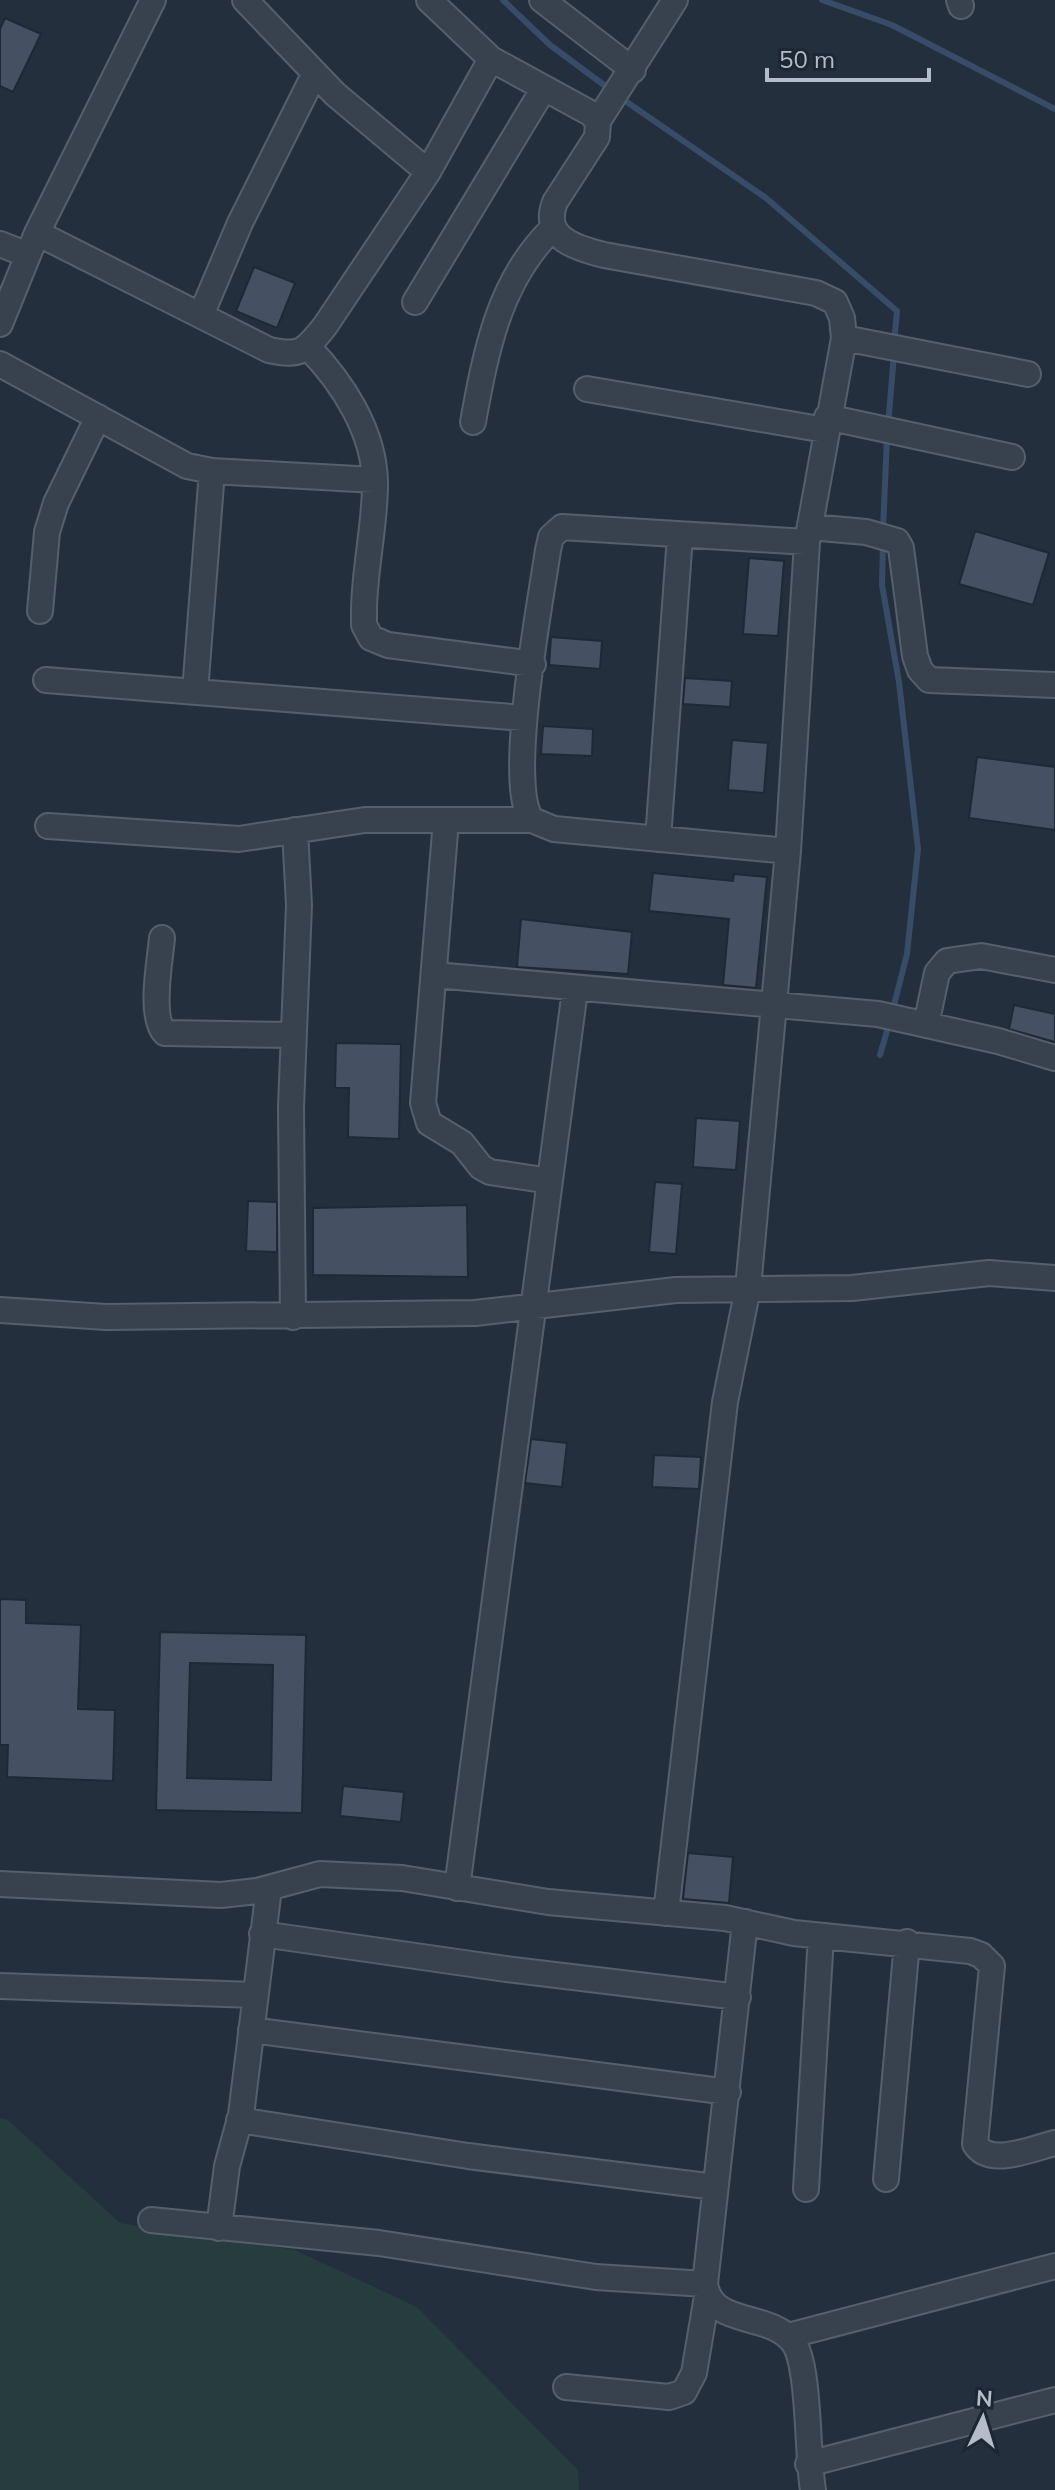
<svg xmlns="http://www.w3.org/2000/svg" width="1055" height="2490" viewBox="0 0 1055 2490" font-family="Mulish,sans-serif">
	<rect width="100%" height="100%" fill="#242f3e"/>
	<path fill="#263c3f" d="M0,2118L8,2120L120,2223L295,2250L417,2307L578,2470L579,2490H0Z"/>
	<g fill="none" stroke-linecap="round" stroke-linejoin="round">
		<path stroke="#394c67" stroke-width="6" d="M503,0L550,45L612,91
			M822,0L892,25L1055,109
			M621,98L766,198L897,311L894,343
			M888,426L894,354
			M883,530L887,438
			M883,541L882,585L899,682L918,849L907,954L892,1013
			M880,1055L889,1024"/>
	</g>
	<path fill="#455162" stroke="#1f2835" stroke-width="2" fill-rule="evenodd" d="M5,18L41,34L13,92L0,86V29Z
		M254,267L295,283L277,328L236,311Z
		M975,531L1049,553L1033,605L959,584Z
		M749,558L784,561L778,636L743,634Z
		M551,637L602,641L600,669L549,665Z
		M685,678L732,681L730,707L683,704Z
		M543,726L593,729L592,756L541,754Z
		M732,740L768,743L764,793L728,790Z
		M977,757L1055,767V830L969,818Z
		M653,873L733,881L734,874L767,877L756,988L723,985L729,919L649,911Z
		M521,919L632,932L628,974L517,967Z
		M1014,1005L1055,1014V1042L1009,1029Z
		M336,1043L401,1044L399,1139L348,1137L349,1088H335Z
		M696,1118L740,1121L736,1170L693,1167Z
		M655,1182L682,1184L676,1254L649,1252Z
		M248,1201L277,1202V1252L246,1251Z
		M467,1205L468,1277L313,1275V1208Z
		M531,1439L567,1443L562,1487L525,1483Z
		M654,1455L701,1457L699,1489L652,1487Z
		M0,1599L26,1600V1623L81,1625L78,1709L115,1710L113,1781L7,1777L8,1745H0Z
		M160,1632L306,1635L302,1813L156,1810ZM190,1663L273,1665L271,1780L187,1778Z
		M343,1786L404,1792L401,1822L340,1816Z
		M688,1853L733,1857L729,1903L683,1899Z"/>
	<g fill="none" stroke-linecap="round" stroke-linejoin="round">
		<g stroke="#565f6c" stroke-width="28">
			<path id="minor" d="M245,0L335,94L428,172
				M429,0L491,59L590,113L598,121
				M542,0L633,70
				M959,0L961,6
				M37,233L269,350C301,357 305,351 325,326L428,172L491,59
				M0,244L28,255
				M415,302L544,88
				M201,315L240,223L315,73
				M0,324L37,233L153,0
				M844,338L1028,374
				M308,347C342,382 375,432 375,484C375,525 365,566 364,608V625L371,638L388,645L533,664
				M0,364L187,466L212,471L375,480
				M587,389L825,430
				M827,417L1012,457
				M473,422C486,351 499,280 553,228
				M810,527L866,532L897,541L901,548L915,656L920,670L929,680L1055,685
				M40,611L47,532L56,503L98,417
				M46,680L524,718
				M195,692L212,471
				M446,820L423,1103L429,1123L462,1143L481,1167L490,1172L550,1181
				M48,826L239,839L365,820H532
				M658,839L680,536
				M788,851L554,829L532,820C505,787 541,599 548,550L551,537L562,527L807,542
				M162,938C160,961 149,1017 165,1033L292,1035
				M435,975L878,1014L998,1041L1055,1058
				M926,1025L937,973L947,961L981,956L1055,970
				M0,1310L106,1317L475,1313L676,1290L852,1288L989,1273L1055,1278
				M293,1317L291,1107L299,905L295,830
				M0,1884L221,1895L257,1891L320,1874L402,1878L548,1902L725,1918L794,1933L970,1951L981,1955L992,1966L975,2144C990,2168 1033,2148 1055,2143
				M457,1888L575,990
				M666,1913L725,1402L748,1288L788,851L807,542L844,338L842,318L835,302L816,293L604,255C576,248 541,238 555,202L597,137L598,121L675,0
				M745,1922L705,2284C712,2328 769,2311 793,2342C810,2364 807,2457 813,2490
				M262,1934L506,1969L738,1997
				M0,1986L253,1995
				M251,2030L728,2092
				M239,2120L468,2156L715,2187
				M886,2179L907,1942
				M806,2189L821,1936
				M151,2220L379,2243L596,2277L705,2284
				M219,2228L227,2166L241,2115L269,1888
				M788,2336L1055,2266
				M566,2387L669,2397L684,2392L694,2373L707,2296
				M808,2464L1055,2400"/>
		</g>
		<use href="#minor" stroke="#38414e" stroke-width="24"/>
	</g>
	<g transform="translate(983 2418) rotate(4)" stroke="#1d2633" stroke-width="6" paint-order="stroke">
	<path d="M0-6L14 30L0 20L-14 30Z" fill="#b4bcc9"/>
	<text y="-12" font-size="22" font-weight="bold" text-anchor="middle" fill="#b4bcc9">N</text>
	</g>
	<path d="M767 68v12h162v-12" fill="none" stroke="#b4bcc9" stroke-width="4"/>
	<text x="779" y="68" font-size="24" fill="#b4bcc9" stroke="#1d2633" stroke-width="6" paint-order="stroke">50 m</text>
</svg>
